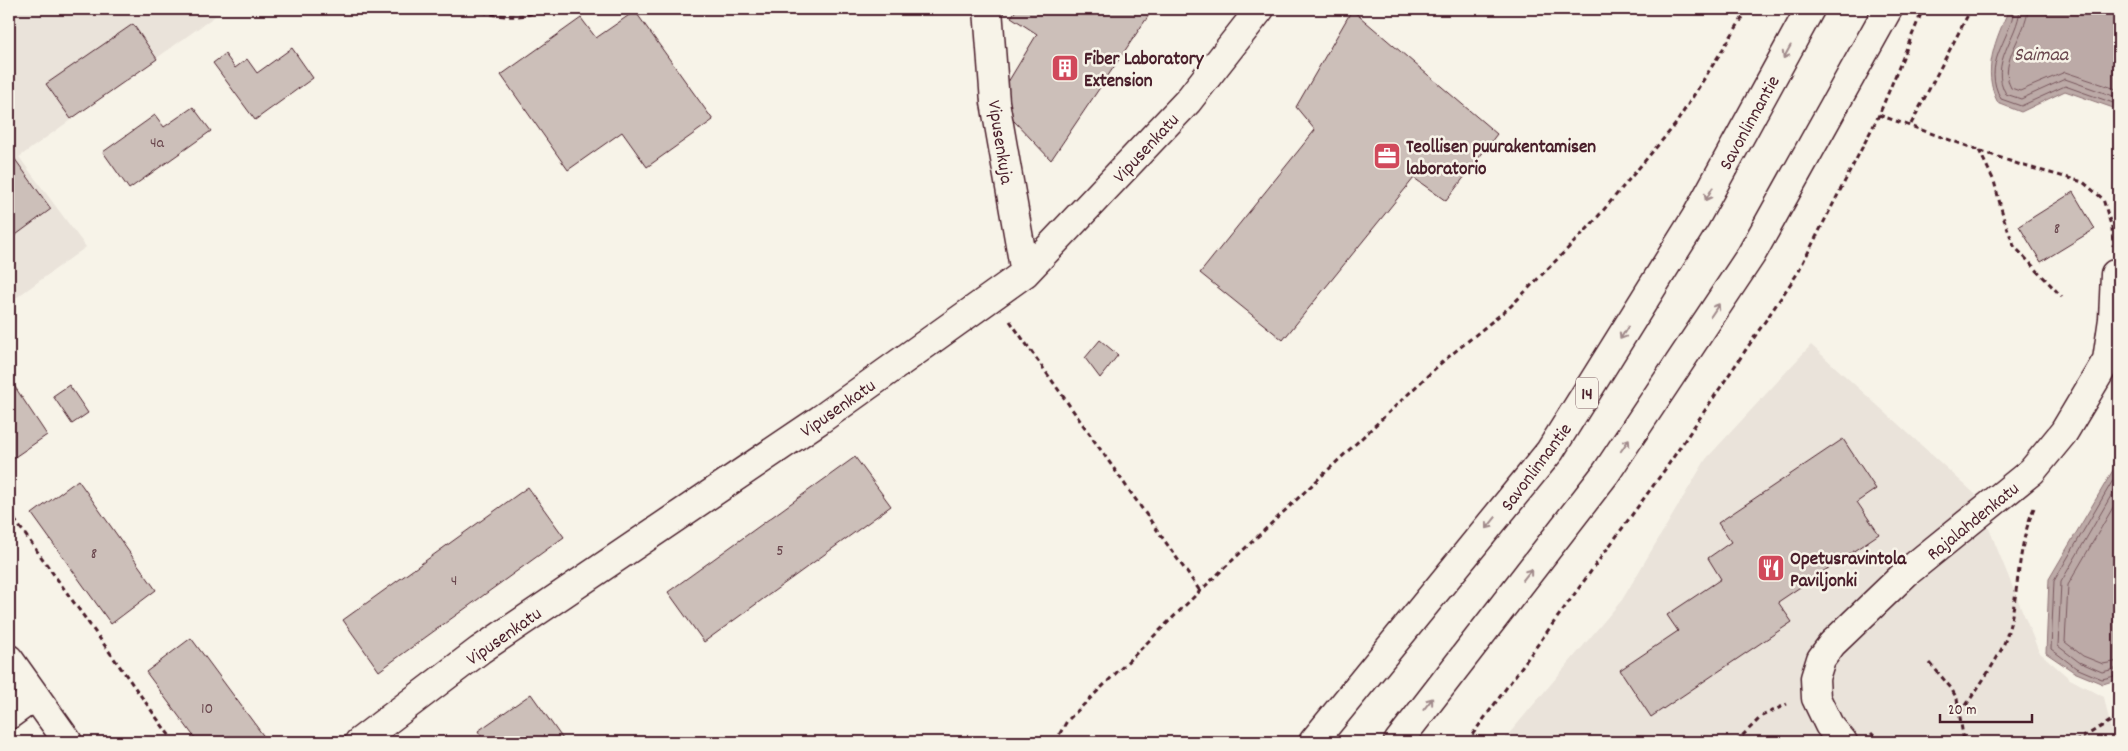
<svg xmlns="http://www.w3.org/2000/svg" width="2128" height="751" viewBox="0 0 2128 751" font-family="Dekko,sans-serif">
	<rect width="100%" height="100%" fill="#f7f3e8"/>
	<filter id="ink" filterUnits="userSpaceOnUse"><feTurbulence type="fractalNoise" baseFrequency=".02" numOctaves="2"/><feDisplacementMap in="SourceGraphic" scale="10" xChannelSelector="R" yChannelSelector="G"/><feConvolveMatrix kernelMatrix="1 2 1 2 8 2 1 2 1" color-interpolation-filters="sRGB"/></filter>
	<g filter="url(#ink)">
		<path fill="#eae3da" d="M9,9H225L19,157L86,247L9,303Z
			M1811,345L1975,494L2039,652L2070,679L2104,697L2114,742H1502L1622,600L1706,459Z"/>
		<path fill="#bcaaa7" stroke="#8e7275" d="M2009,9H2119V110L2065,91L2021,112L1998,103C1981,70 1996,40 2009,9Z
			M2119,460V679L2103,684L2074,672L2046,653L2049,579Z"/>
		<g fill="none" stroke-linecap="round" stroke-linejoin="round">
			<path stroke="#78575d" stroke-width="1" d="M2014,9C2010,42 1981,63 2001,99L2021,106L2065,86L2119,105
				M2020,9C2018,38 1988,63 2006,94L2021,99L2065,79L2119,98
				M2028,9C2027,34 1997,62 2011,88L2020,91L2065,72L2119,90
				M2119,470L2054,581L2051,649L2076,668L2102,679L2119,675
				M2119,482L2061,582L2058,646L2079,662L2102,672L2119,668
				M2119,497L2068,585L2065,642L2083,656L2103,664L2119,661"/>
		</g>
		<path fill="#ccbfb9" stroke="#4a1f2b" d="M1017,9H1153L1051,160L996,102L1037,34L1011,17Z
			M1352,10L1497,134L1446,201L1414,178L1283,340L1200,273L1315,130L1296,107Z
			M635,11L713,120L647,167L622,132L568,170L501,75L581,18L596,38Z
			M133,24L157,59L71,119L46,84Z
			M292,48L313,78L255,120L213,63L225,54L235,68L247,59L257,73Z
			M193,107L211,131L129,189L103,152L155,115L164,127Z
			M9,151L51,209L9,240Z
			M2073,192L2095,229L2041,262L2019,226Z
			M1100,340L1118,355L1100,378L1085,358Z
			M9,378L47,435L9,461Z
			M69,385L88,413L72,424L53,396Z
			M1843,439L1876,489L1857,502L1879,534L1778,602L1792,622L1651,717L1620,670L1678,631L1667,615L1721,579L1708,558L1731,542L1718,523Z
			M855,457L891,506L704,642L668,592Z
			M78,480L156,590L111,624L32,514Z
			M528,487L564,537L379,671L343,620Z
			M191,638L268,742H198L146,672Z
			M531,694L565,742H485L478,731Z"/>
		<g fill="none" stroke-linecap="round" stroke-linejoin="round">
			<g stroke="#4a1f2b" stroke-width="31">
				<path id="street" d="M988,9L995,102L1025,273
					M9,715L35,696
					M359,742L480,650L821,419L1025,273L1188,101L1260,9
					M1843,742L1829,725L1816,698L1815,678L1821,659L1832,644L1906,573L2032,471L2064,432L2107,360L2113,319L2115,274"/>
			</g>
			<g stroke="#4a1f2b" stroke-width="31">
				<path id="secondary" d="M9,659L68,742"/>
			</g>
			<g stroke="#4a1f2b" stroke-width="31">
				<path id="highway" d="M1313,742L1550,451L1696,217L1810,9
					M1398,742L1606,473L1751,255L1888,9"/>
			</g>
			<path stroke="#4a1f2b" stroke-width="3" stroke-dasharray="5 4" stroke-linecap="butt" d="M474,9C491,16 525,21 540,9
				M1879,115L2021,165L2083,182L2103,199L2112,228L2113,246
				M1911,124L1971,9
				M1979,150L1994,181L2004,219L2014,246L2062,297
				M1010,321L1200,591
				M9,512L174,742
				M1930,663L1951,688L1957,699L1964,742
				M1961,713C1973,694 2000,658 2006,638C2020,596 2016,549 2034,508
				M1871,733L1880,742
				M1055,742L1067,721L1200,591L1441,363L1511,306L1590,226L1675,125L1748,9
				M1467,742L1666,468L1797,274L1879,115L1923,9
				M1736,742L1762,716L1787,704
				M2075,742L2119,716"/>
			<use href="#street" stroke="#f7f3e8" stroke-width="28"/>
			<use href="#secondary" stroke="#f7f3e8" stroke-width="28"/>
			<use href="#highway" stroke="#f7f3e8" stroke-width="28"/>
		</g>
		<defs><path id="oneway-shaft" d="M-6 0H5M1.5-3L5.5 0L1.5 3" fill="none" stroke-width="1.6" stroke-linecap="round" stroke-linejoin="round" transform="scale(1.25)"/></defs>
		<g stroke="#a0898a">
			<use href="#oneway-shaft" transform="translate(1787 52) rotate(119)"/>
			<use href="#oneway-shaft" transform="translate(1709 194) rotate(119)"/>
			<use href="#oneway-shaft" transform="translate(1715 310) rotate(-56)"/>
			<use href="#oneway-shaft" transform="translate(1624 333) rotate(122)"/>
			<use href="#oneway-shaft" transform="translate(1625 445) rotate(-56)"/>
			<use href="#oneway-shaft" transform="translate(1491 523) rotate(129)"/>
			<use href="#oneway-shaft" transform="translate(1527 575) rotate(-52)"/>
			<use href="#oneway-shaft" transform="translate(1428 704) rotate(-52)"/>
		</g>
	</g>
	<defs>
		<g id="building-square" transform="scale(1.4375)"><rect x="-9" y="-9" width="18" height="18" rx="4" fill="#d1495b" stroke="#f7f3e8"/><path d="M-4-6H4V6H1V3H-1V6H-4ZM-2.5-4.3h1.7v1.8h-1.7ZM.8-4.3h1.7v1.8H.8ZM-2.5-1h1.7V.8h-1.7ZM.8-1h1.7V.8H.8Z" fill="#fff"/></g>
		<g id="office-square" transform="scale(1.4375)"><rect x="-9" y="-9" width="18" height="18" rx="4" fill="#d1495b" stroke="#f7f3e8"/><path d="M-6-3h4V-5.5h4V-3h4V5H-6ZM-1-4.5V-3h2v-1.5ZM-6 0V1H6V0Z" fill="#fff"/></g>
		<g id="restaurant-square" transform="scale(1.4375)"><rect x="-9" y="-9" width="18" height="18" rx="4" fill="#d1495b" stroke="#f7f3e8"/><path d="M-5-6h1v4h1v-4h1v4h1v-4h1v5L-1.5 .5V6h-2V.5L-5-1ZM5-6V6H3V1.5H1.5Q1.5-4 5-6Z" fill="#fff"/></g>
	</defs>
	<g fill-rule="evenodd">
		<use href="#building-square" x="1065" y="68"/>
		<use href="#office-square" x="1387" y="156"/>
		<use href="#restaurant-square" x="1771" y="568"/>
	</g>
	<g text-anchor="middle" stroke-width="5" stroke-linejoin="round" paint-order="stroke">
		<g font-size="16" fill="#6a474e">
			<text x="157" y="147">4a</text>
			<text x="2057" y="233">8</text>
			<text x="780" y="555">5</text>
			<text x="94" y="558">8</text>
			<text x="454" y="585">4</text>
			<text x="207" y="713">10</text>
		</g>
		<rect fill="#f7f3e8" stroke="#7e5f64" stroke-width="1" x="1576" y="377.5" width="22" height="31" rx="4"/>
		<g font-size="18" font-weight="bold" fill="#4a1f2b">
			<text x="1587" y="399">14</text>
		</g>
		<g font-size="19" font-weight="bold" fill="#4a1f2b" stroke="#f7f3e8" text-anchor="start">
			<text x="1084" y="64">Fiber Laboratory<tspan x="1084" dy="22">Extension</tspan></text>
			<text x="1406" y="152">Teollisen puurakentamisen<tspan x="1406" dy="22">laboratorio</tspan></text>
			<text x="1790" y="564">Opetusravintola<tspan x="1790" dy="22">Paviljonki</tspan></text>
		</g>
		<g font-size="19" fill="#4a1f2b" stroke="#f7f3e8">
			<text transform="translate(1748 122) rotate(-61)" y="7">Savonlinnantie</text>
			<text transform="translate(1002 142) rotate(81)" y="7">Vipusenkuja</text>
			<text transform="translate(1145 147) rotate(-47)" y="7">Vipusenkatu</text>
			<text transform="translate(837 407) rotate(-35)" y="7">Vipusenkatu</text>
			<text transform="translate(1535 466) rotate(-53)" y="7">Savonlinnantie</text>
			<text transform="translate(1972 520) rotate(-39)" y="7">Rajalahdenkatu</text>
			<text transform="translate(503 635) rotate(-35)" y="7">Vipusenkatu</text>
		</g>
		<g font-size="20" font-style="italic" fill="#6c4950" stroke="#f7f3e8">
			<text x="2041" y="60">Saimaa</text>
		</g>
	</g>
	<rect width="2128" height="751" fill="none" stroke="#f7f3e8" stroke-width="30"/>
	<rect x="15" y="15" width="2098" height="721" fill="none" stroke="#4a1f2b" stroke-width="2" filter="url(#ink)"/>
	<path d="M1940 714v8h92v-8" fill="none" stroke="#4a1f2b" stroke-width="2.5"/>
	<text x="1948" y="714" font-size="15" fill="#4a1f2b" stroke="#f7f3e8" stroke-width="4" paint-order="stroke">20 m</text>
</svg>
